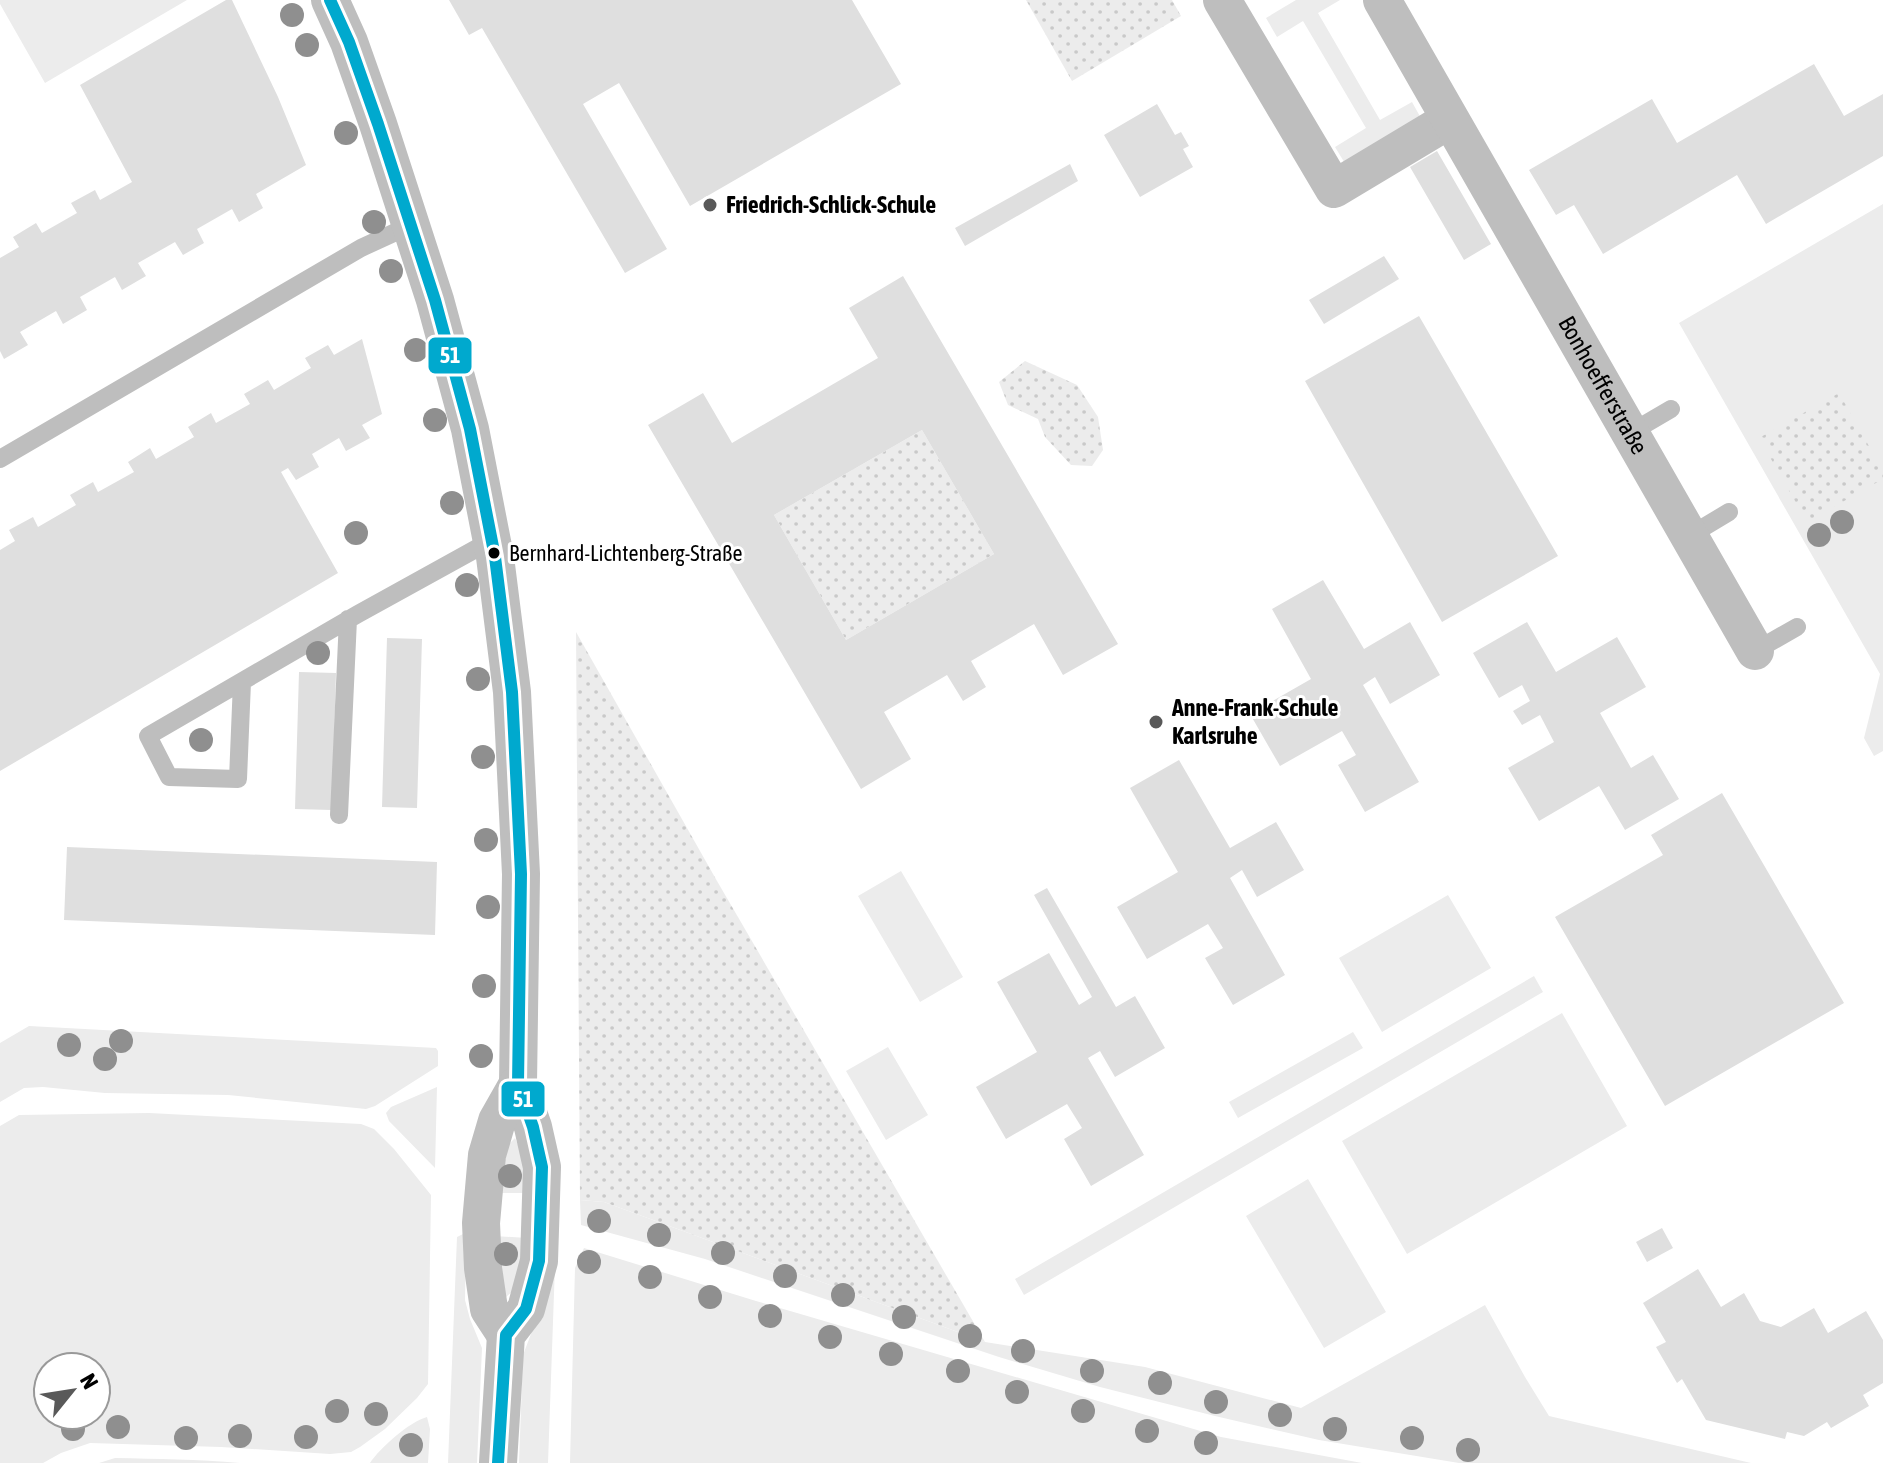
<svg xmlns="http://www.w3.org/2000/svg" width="1883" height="1463" viewBox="0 0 1883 1463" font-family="'Asap Condensed',sans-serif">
	<defs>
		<pattern id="park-dots" width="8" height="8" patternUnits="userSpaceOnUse" patternTransform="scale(2)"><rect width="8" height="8" fill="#ececec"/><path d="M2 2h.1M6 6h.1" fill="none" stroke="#c9c9c9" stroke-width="1.8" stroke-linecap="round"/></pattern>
	</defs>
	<rect width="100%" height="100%" fill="#fff"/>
	<path fill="#ececec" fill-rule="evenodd" d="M0,0H187L45,83L0,4Z
		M1296,0H1340L1318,13L1380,120L1412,102L1422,120L1346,165L1335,147L1366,128L1303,21L1277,37L1266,18Z
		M1883,204V751L1874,756L1864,738L1880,674L1679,323Z
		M901,871L963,977L920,1002L858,896Z
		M1448,895L1491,968L1382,1032L1339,958Z
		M1534,976L1543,992L1024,1295L1015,1279Z
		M1562,1013L1627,1126L1407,1254L1342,1141Z
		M29,1026L436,1048L438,1051V1066L375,1106L366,1109L228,1095L105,1093L43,1087L24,1088L0,1102V1043Z
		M1353,1032L1363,1048L1238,1118L1229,1102Z
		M888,1047L928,1115L886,1140L846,1071Z
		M437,1087L435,1168L389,1121L386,1113L391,1107Z
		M149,1113L361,1124L374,1129L394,1149L431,1195L428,1384L417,1398L385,1429L360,1447L351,1452L330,1454L221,1447L90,1443L61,1453L43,1463H0V1126L19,1115ZM48,1367H96V1415H48Z
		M515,1138C524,1156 525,1174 525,1193H497L509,1144Z
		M1308,1179L1386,1312L1324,1348L1246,1216Z
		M580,1200L604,1202L985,1342L1145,1367L1301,1408L1485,1305L1525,1377L1549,1416L1751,1463H1459L1319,1440L1215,1416L1100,1387L999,1357L705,1259L581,1225Z
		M463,1234L466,1236L465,1300L470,1319L482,1348L477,1463H448L457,1237Z
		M494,1236L527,1238L513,1291L506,1297Z
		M556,1237L548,1463H519L523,1355L545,1297Z
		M584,1248L756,1301L1221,1437L1362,1463H570L575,1268Z
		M427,1417L430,1429L428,1463H370C380,1448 409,1422 427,1417Z
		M115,1458C157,1459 198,1459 240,1463H99Z"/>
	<path fill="url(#park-dots)" d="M1026,0H1172L1181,16L1072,81Z
		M1025,361L1077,385L1098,417L1103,450L1092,466L1071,465L1045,437L1038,419L1008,405L999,382Z
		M1839,393L1883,471V479L1807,522L1759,438Z
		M922,430L994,554L846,640L774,515Z
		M576,632L717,881L985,1342L604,1202L580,1200Z"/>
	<path fill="#dfdfdf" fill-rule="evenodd" d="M226,0H232L278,97L306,165L256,194L263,208L239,222L232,209L197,229L204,243L183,255L175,242L138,263L146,276L122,290L115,277L80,297L87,310L63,324L56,311L20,332L28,345L4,359L0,351V258L19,247L13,237L36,223L42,233L77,213L71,203L95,190L100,200L132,182L80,85Z
		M449,0H852L901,84L690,206L619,83L583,104L667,249L625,273L482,28L469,35Z
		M1814,64L1844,116L1883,94V156L1766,224L1737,175L1603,254L1574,205L1556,215L1529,170L1652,99L1677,143Z
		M1157,104L1175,135L1181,132L1189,146L1183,149L1193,167L1140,197L1104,135Z
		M1437,151L1491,244L1464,260L1410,167Z
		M1070,164L1078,181L965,246L955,228Z
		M1384,256L1399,279L1324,324L1309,300Z
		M903,276L1118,644L1063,675L1034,624L971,661L986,687L963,701L947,675L884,712L911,759L861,789L648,425L703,393L732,443L878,358L849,308ZM922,430L994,554L846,640L774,515Z
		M1419,316L1558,556L1442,622L1305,381Z
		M362,339L382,414L362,425L370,438L346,451L339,438L312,454L319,467L296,480L288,468L281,472L338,573L0,771V550L15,541L9,530L33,517L38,527L76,505L70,495L93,482L98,492L134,472L128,462L150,448L156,459L194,437L188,427L211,413L216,423L250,404L244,394L268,380L274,390L311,368L305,358L328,345L334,355Z
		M1323,580L1364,649L1410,622L1440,675L1390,704L1375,677L1363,685L1419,782L1365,812L1338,765L1356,755L1342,731L1280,766L1250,714L1311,679L1272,609Z
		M1527,622L1556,672L1617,637L1646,687L1600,713L1631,768L1653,755L1679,799L1625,830L1599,786L1539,821L1508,768L1554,742L1540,715L1522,725L1513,711L1530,701L1522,685L1499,698L1473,653Z
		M387,638L422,639L417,808L382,807Z
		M299,672L336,673L332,810L295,809Z
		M1179,760L1230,848L1276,822L1304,870L1257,897L1242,870L1230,878L1285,975L1233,1005L1205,958L1223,948L1208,924L1147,959L1117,907L1178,872L1130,788Z
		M1722,793L1844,1003L1665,1106L1555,917L1663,855L1651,835Z
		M67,847L437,862L435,935L64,920Z
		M1047,888L1116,1007L1135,996L1165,1048L1115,1077L1100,1051L1088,1058L1144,1155L1091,1186L1064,1139L1082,1128L1067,1104L1006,1139L976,1087L1037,1052L997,982L1049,953L1079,1005L1092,997L1034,895Z
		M1662,1228L1673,1248L1647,1262L1636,1242Z
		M1698,1269L1721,1307L1744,1293L1760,1321L1781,1327L1814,1308L1828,1333L1866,1311L1883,1340V1383L1863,1395L1869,1406L1831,1428L1827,1422L1804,1436L1787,1432L1785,1439L1706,1420L1682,1379L1677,1383L1656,1347L1666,1342L1643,1303Z"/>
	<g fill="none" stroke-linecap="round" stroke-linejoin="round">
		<path stroke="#bebebe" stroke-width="18" d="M1630,433L1671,409
			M0,459L361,248L411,225
			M1689,536L1729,512
			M1755,651L1797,627
			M242,682L238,779L169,777L148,736L358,614L492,540
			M339,815L348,619"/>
		<g stroke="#bebebe" stroke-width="38">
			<path d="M330,0L349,42L378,124L435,300L470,429L495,557L512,692L521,874L518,1084L533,1127L542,1167L539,1261L526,1309L506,1335L498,1463"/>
			<path d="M1222,0L1334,189L1449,120"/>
			<path id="s1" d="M1382,0L1755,651"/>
			<path d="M506,1335L489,1309L483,1268L481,1223L487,1155L497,1121L518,1084"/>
		</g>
		<g stroke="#fff" stroke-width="18">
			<path id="bus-1" d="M330,0L349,42L378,124L435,300L470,429L495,557L512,692L521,874L518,1084L533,1127L542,1167L539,1261L526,1309L506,1335L498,1463"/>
		</g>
		<use href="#bus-1" stroke="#00a9ce" stroke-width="12"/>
	</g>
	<g fill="#8f8f8f">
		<circle cx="292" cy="15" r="12"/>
		<circle cx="307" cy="45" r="12"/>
		<circle cx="346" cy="133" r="12"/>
		<circle cx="374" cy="222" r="12"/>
		<circle cx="391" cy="271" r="12"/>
		<circle cx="416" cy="350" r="12"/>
		<circle cx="435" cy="420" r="12"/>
		<circle cx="452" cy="503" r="12"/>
		<circle cx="1842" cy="522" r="12"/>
		<circle cx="356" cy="533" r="12"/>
		<circle cx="1819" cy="535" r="12"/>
		<circle cx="467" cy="585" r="12"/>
		<circle cx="318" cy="653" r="12"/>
		<circle cx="478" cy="679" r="12"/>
		<circle cx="201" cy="740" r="12"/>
		<circle cx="483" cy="757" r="12"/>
		<circle cx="486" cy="840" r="12"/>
		<circle cx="488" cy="907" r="12"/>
		<circle cx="484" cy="986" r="12"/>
		<circle cx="121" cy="1041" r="12"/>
		<circle cx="69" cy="1045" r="12"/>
		<circle cx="481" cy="1056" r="12"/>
		<circle cx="105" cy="1059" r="12"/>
		<circle cx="510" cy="1176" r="12"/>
		<circle cx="599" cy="1221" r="12"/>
		<circle cx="659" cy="1235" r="12"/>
		<circle cx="723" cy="1253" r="12"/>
		<circle cx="506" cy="1254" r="12"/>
		<circle cx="589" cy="1262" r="12"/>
		<circle cx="785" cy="1276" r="12"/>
		<circle cx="650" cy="1277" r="12"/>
		<circle cx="843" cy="1295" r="12"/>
		<circle cx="710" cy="1297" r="12"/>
		<circle cx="770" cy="1316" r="12"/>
		<circle cx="904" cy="1317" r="12"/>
		<circle cx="970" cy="1336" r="12"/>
		<circle cx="830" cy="1337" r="12"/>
		<circle cx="1023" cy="1351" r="12"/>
		<circle cx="891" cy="1354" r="12"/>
		<circle cx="958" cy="1371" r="12"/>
		<circle cx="1092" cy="1371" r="12"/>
		<circle cx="1160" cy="1383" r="12"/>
		<circle cx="1017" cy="1392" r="12"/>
		<circle cx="1216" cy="1402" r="12"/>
		<circle cx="337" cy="1411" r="12"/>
		<circle cx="1083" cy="1411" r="12"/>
		<circle cx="376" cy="1414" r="12"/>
		<circle cx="1280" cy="1415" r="12"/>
		<circle cx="118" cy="1427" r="12"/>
		<circle cx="73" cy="1429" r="12"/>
		<circle cx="1335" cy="1429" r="12"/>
		<circle cx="1147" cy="1431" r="12"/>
		<circle cx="240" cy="1436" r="12"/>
		<circle cx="306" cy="1437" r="12"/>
		<circle cx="186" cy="1438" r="12"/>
		<circle cx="1412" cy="1438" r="12"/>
		<circle cx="1206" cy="1443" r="12"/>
		<circle cx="411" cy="1445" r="12"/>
		<circle cx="1468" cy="1450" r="12"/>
	</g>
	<g fill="#595959" stroke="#fff" stroke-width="3">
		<circle cx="710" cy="205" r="8"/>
		<circle cx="1156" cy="722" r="8"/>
	</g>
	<circle fill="#000" stroke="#fff" stroke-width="3" cx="494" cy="553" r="7"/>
	<g text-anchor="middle" stroke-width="6" stroke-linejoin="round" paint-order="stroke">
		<g font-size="22" fill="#000" stroke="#fff" text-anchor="start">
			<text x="509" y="561">Bernhard-Lichtenberg-Straße</text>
		</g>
		<g font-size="24" font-weight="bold" fill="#000" stroke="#fff" text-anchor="start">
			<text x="726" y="213">Friedrich-Schlick-Schule</text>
			<text x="1172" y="716">Anne-Frank-Schule<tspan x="1172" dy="28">Karlsruhe</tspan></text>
		</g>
		<g font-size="24" fill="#000" stroke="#fff">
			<text dy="8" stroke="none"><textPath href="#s1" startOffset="444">Bonhoefferstraße</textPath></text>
		</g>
	</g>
	<g stroke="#fff" stroke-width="3">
		<rect x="427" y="336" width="46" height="39" rx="8" fill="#00a9ce"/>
		<rect x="500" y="1080" width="46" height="38" rx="8" fill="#00a9ce"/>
	</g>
	<g font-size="22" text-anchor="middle" font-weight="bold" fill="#fff">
		<text x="450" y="363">51</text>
		<text x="523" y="1107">51</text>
	</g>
	<g transform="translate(72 1391) rotate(60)"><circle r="38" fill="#ffffff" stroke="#999999" stroke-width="2"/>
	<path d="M0-6L14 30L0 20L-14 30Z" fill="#595959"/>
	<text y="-12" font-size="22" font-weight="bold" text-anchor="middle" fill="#000000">N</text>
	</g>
</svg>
